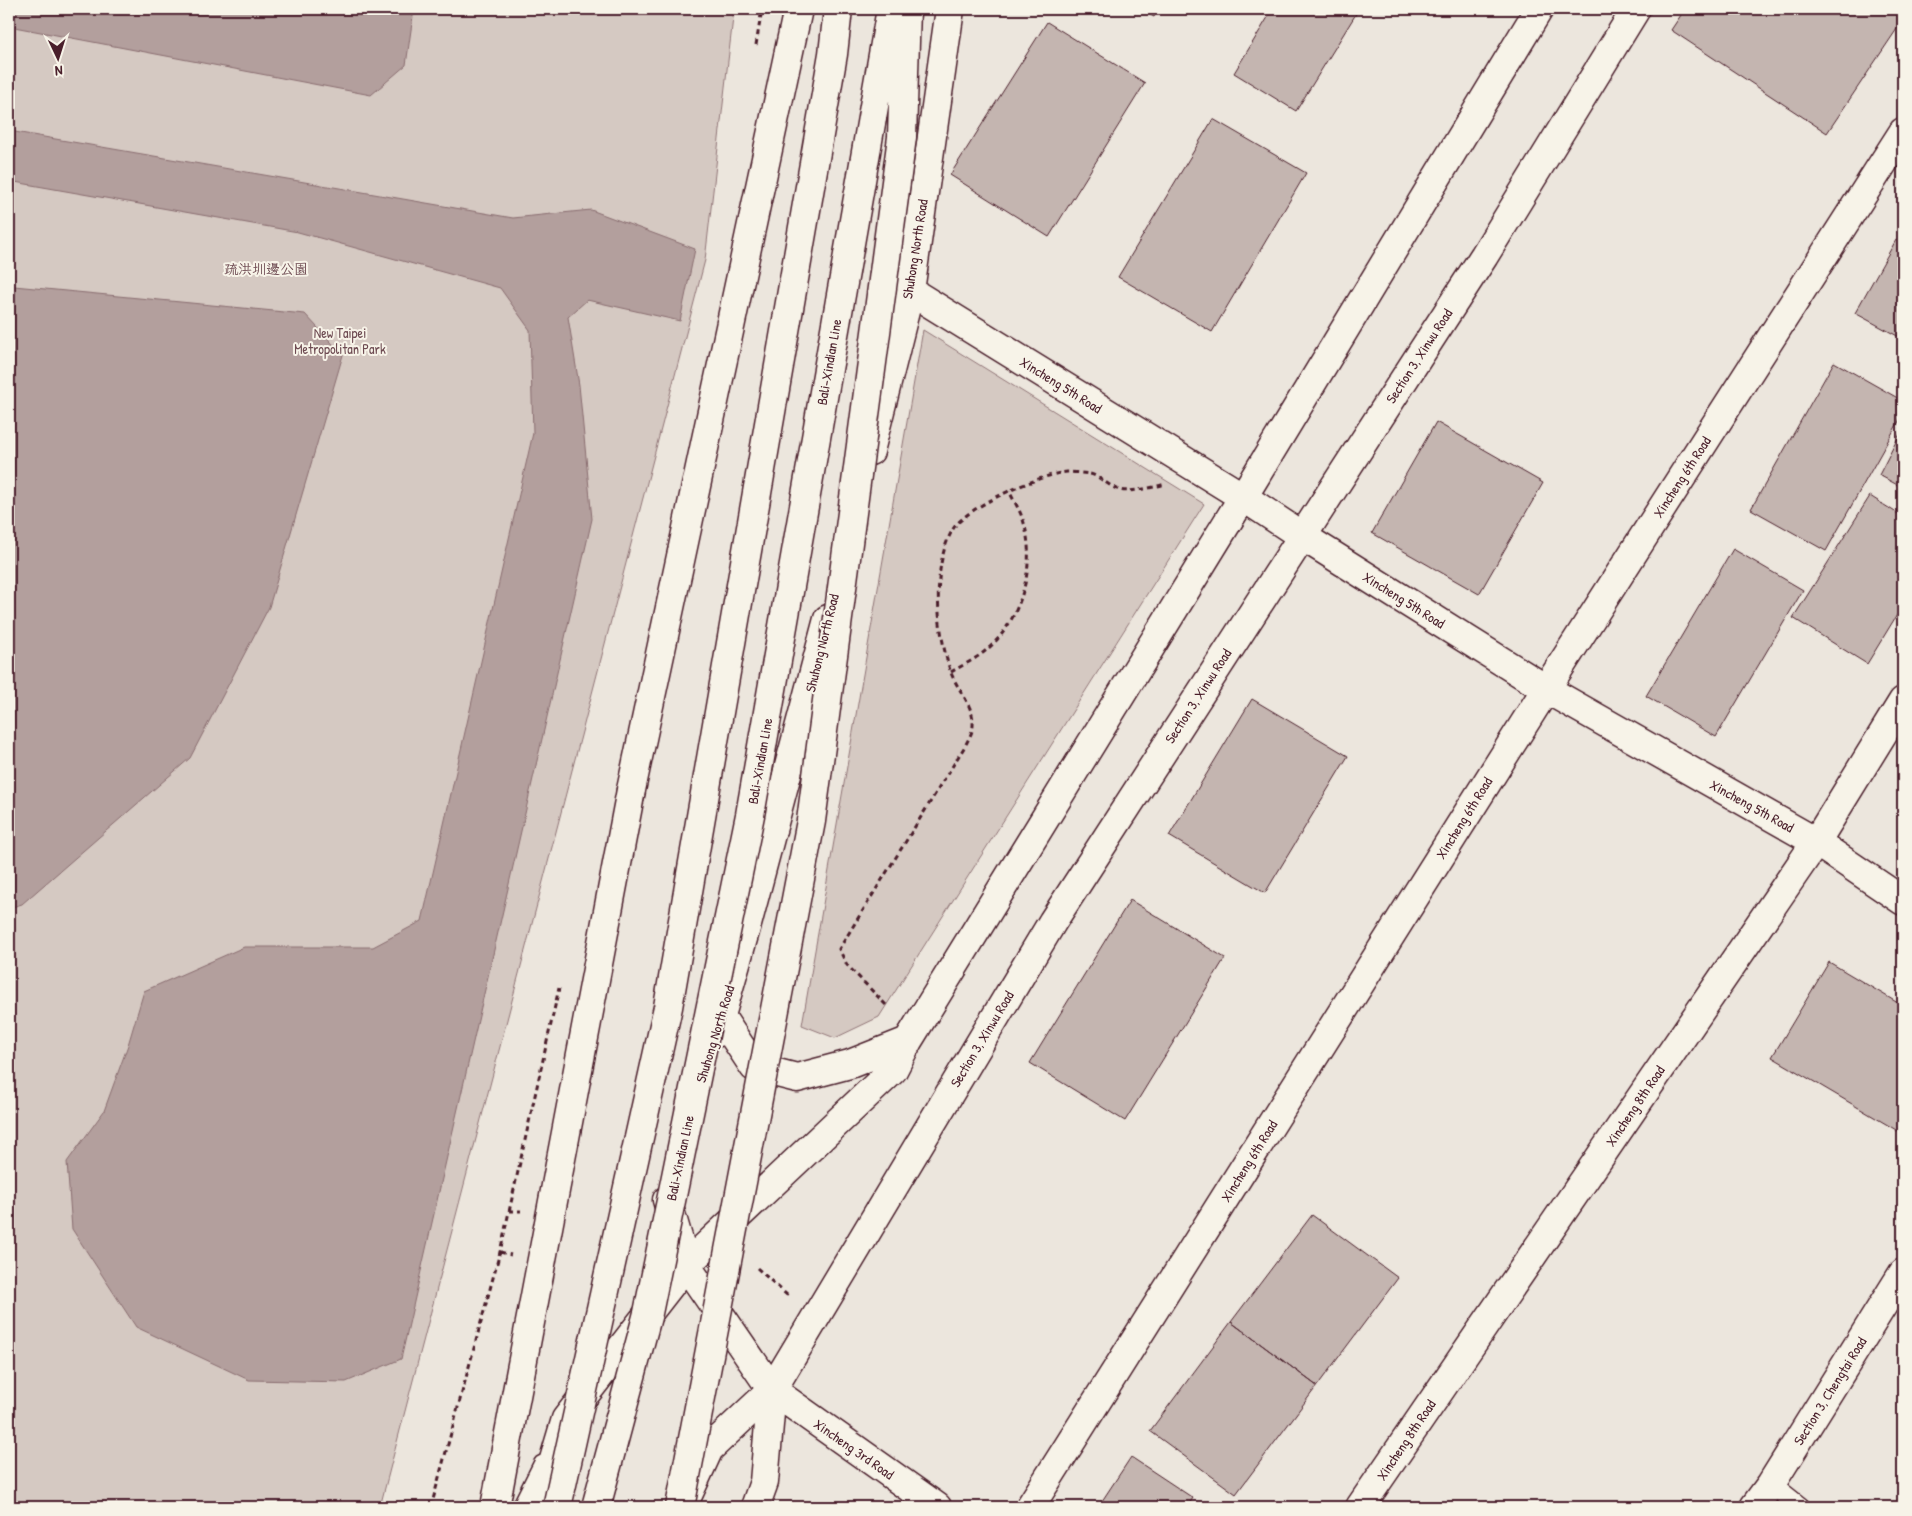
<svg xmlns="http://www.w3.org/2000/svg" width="1912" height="1516" viewBox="0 0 1912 1516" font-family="'Patrick Hand','LXGW WenKai TC',sans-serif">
	<rect width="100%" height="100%" fill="#ece6dd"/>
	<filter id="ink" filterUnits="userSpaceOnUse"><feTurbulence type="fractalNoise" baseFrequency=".02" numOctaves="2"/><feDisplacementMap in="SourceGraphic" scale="10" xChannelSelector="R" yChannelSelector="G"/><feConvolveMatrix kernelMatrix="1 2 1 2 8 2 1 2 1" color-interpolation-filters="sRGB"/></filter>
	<g filter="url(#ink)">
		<path fill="#d5c9c2" stroke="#907476" d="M9,9H734L705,260L380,1507H9Z
			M923,330L1204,504L879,1017L835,1038L802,1025Z"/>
		<path fill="#b39f9d" stroke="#896c6f" d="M9,9H414L406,65L371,95L9,26Z
			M9,131L513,218L591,210L695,249L680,321L587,300L568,317L579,385L592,519L401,1359L346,1382L249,1380L136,1327L72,1229L67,1162L104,1111L128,1045L144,991L244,947H373L422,921L533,433L530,330L500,288L298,232L9,181Z
			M14,286L305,314L343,355L269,607L190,758L22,904L9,908V291Z"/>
		<path fill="#c4b5b0" stroke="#4a1f2b" d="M1139,9H1158L1154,17Z
			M1273,9H1359L1296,111L1234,73Z
			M1685,9H1903V20L1827,133L1671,30Z
			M1047,22L1145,83L1049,237L950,175Z
			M1213,119L1306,173L1212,332L1118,277Z
			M1896,240L1903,244V339L1855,313Z
			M1834,362L1903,401V414L1826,551L1751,509Z
			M1436,422L1543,483L1479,594L1372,533Z
			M1903,428V488L1879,475Z
			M1870,496L1903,517V605L1867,664L1793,618Z
			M1733,549L1803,590L1716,737L1646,696Z
			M1252,699L1348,756L1265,893L1169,836Z
			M1130,900L1225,958L1125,1121L1030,1063Z
			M1829,962L1903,1006V1134L1772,1057Z
			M1312,1215L1398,1278L1317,1386L1231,1322Z
			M1231,1322L1317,1386L1236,1494L1150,1431Z
			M1131,1457L1193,1498L1187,1507H1098Z"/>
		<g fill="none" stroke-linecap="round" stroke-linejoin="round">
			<g stroke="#4a1f2b" stroke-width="22">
				<path id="service" d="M1771,1484L1800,1507
					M522,1507L543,1465"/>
			</g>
			<g stroke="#4a1f2b" stroke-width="31">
				<path id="minor" d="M910,291L1243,497L1302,536L1546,689L1816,842L1903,901
					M870,451L910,291L950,9
					M716,1033L748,921L828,619
					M667,1200L686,1265L772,1390L764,1482L755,1507
					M772,1390L937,1507
					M1030,1507L1546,689L1903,132
					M1360,1507L1816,842L1903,701"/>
			</g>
			<g stroke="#4a1f2b" stroke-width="31">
				<path id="tertiary" d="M721,1017L754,1067L797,1078L850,1064L908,1041
					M687,1497L709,1449L772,1390L1053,921L1484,256L1636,9
					M540,1507L566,1419L686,1265L893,1070L908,1041L1243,497L1539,9"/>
			</g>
			<g stroke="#4a1f2b" stroke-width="31">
				<path id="secondary" d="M1754,1507L1771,1484L1903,1273"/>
			</g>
			<g stroke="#4a1f2b" stroke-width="31">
				<path id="trunk" d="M631,790L798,9"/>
			</g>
			<path stroke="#4a1f2b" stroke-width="3" stroke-dasharray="5 4" stroke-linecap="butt" d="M756,45L762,9
				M951,672C961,666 974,660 984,652C1020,624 1037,567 1024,523C1021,512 1014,501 1009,491
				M886,1005L847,965L839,949L965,746C968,740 973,732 973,725C974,704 956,689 950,670C937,630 931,567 953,529C967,506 1041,474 1067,472C1074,472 1083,473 1090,474C1100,476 1109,487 1120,490C1128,493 1156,487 1165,484
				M509,1211H521
				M500,1252L511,1255
				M757,1268L788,1296
				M431,1507L500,1252L559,988"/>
			<use href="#service" stroke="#f7f3e8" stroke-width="19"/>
			<use href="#minor" stroke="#f7f3e8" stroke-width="28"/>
			<use href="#tertiary" stroke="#f7f3e8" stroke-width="28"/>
			<use href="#secondary" stroke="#f7f3e8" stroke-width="28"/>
			<use href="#trunk" stroke="#f7f3e8" stroke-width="28"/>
			<g stroke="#4a1f2b" stroke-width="31" stroke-linecap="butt">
				<path id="trunk-bridge" d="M495,1507L631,790
					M557,1507L668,1007L833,54L838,9
					M596,1507L648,1313L750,815L891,9
					M680,1507L811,821L902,137L906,9"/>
			</g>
			<use href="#trunk-bridge" stroke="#f7f3e8" stroke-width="28"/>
		</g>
	</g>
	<g text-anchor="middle" stroke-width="4" stroke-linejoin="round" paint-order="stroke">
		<g font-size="14" fill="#4a1f2b" stroke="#f7f3e8">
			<text transform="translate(915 249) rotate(-81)" y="5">Shuhong North Road</text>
			<text transform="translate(1419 356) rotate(-57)" y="5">Section 3, Xinwu Road</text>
			<text transform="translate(829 362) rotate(-80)" y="5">Bali-Xindian Line</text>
			<text transform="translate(1061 385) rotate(32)" y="5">Xincheng 5th Road</text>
			<text transform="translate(1682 477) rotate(-57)" y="5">Xincheng 6th Road</text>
			<text transform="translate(1404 600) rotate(32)" y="5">Xincheng 5th Road</text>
			<text transform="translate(822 643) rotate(-76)" y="5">Shuhong North Road</text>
			<text transform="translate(1198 696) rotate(-57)" y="5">Section 3, Xinwu Road</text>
			<text transform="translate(760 761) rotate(-80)" y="5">Bali-Xindian Line</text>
			<text transform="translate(1752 806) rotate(29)" y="5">Xincheng 5th Road</text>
			<text transform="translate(1464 818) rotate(-58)" y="5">Xincheng 6th Road</text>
			<text transform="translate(715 1034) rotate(-73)" y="5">Shuhong North Road</text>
			<text transform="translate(982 1039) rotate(-59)" y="5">Section 3, Xinwu Road</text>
			<text transform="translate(1635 1106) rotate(-56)" y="5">Xincheng 8th Road</text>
			<text transform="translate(680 1158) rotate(-78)" y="5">Bali-Xindian Line</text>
			<text transform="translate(1249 1161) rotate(-58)" y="5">Xincheng 6th Road</text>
			<text transform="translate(1830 1391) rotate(-58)" y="5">Section 3, Chengtai Road</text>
			<text transform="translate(1406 1440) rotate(-56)" y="5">Xincheng 8th Road</text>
			<text transform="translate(854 1449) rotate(35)" y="5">Xincheng 3rd Road</text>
		</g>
		<g font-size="14" fill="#6d4a51" stroke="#f7f3e8">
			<text x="266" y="274">疏洪圳邊公園</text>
			<text x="340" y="338">New Taipei<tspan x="340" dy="16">Metropolitan Park</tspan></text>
		</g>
	</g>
	<rect width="1912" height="1516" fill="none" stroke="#f7f3e8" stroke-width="30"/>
	<rect x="15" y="15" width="1882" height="1486" fill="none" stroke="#4a1f2b" stroke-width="2" filter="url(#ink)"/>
	<g transform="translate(58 58) rotate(176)" stroke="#f7f3e8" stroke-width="4" paint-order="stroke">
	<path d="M0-4L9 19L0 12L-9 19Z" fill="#4a1f2b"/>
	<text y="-8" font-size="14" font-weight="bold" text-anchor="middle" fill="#4a1f2b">N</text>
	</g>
</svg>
